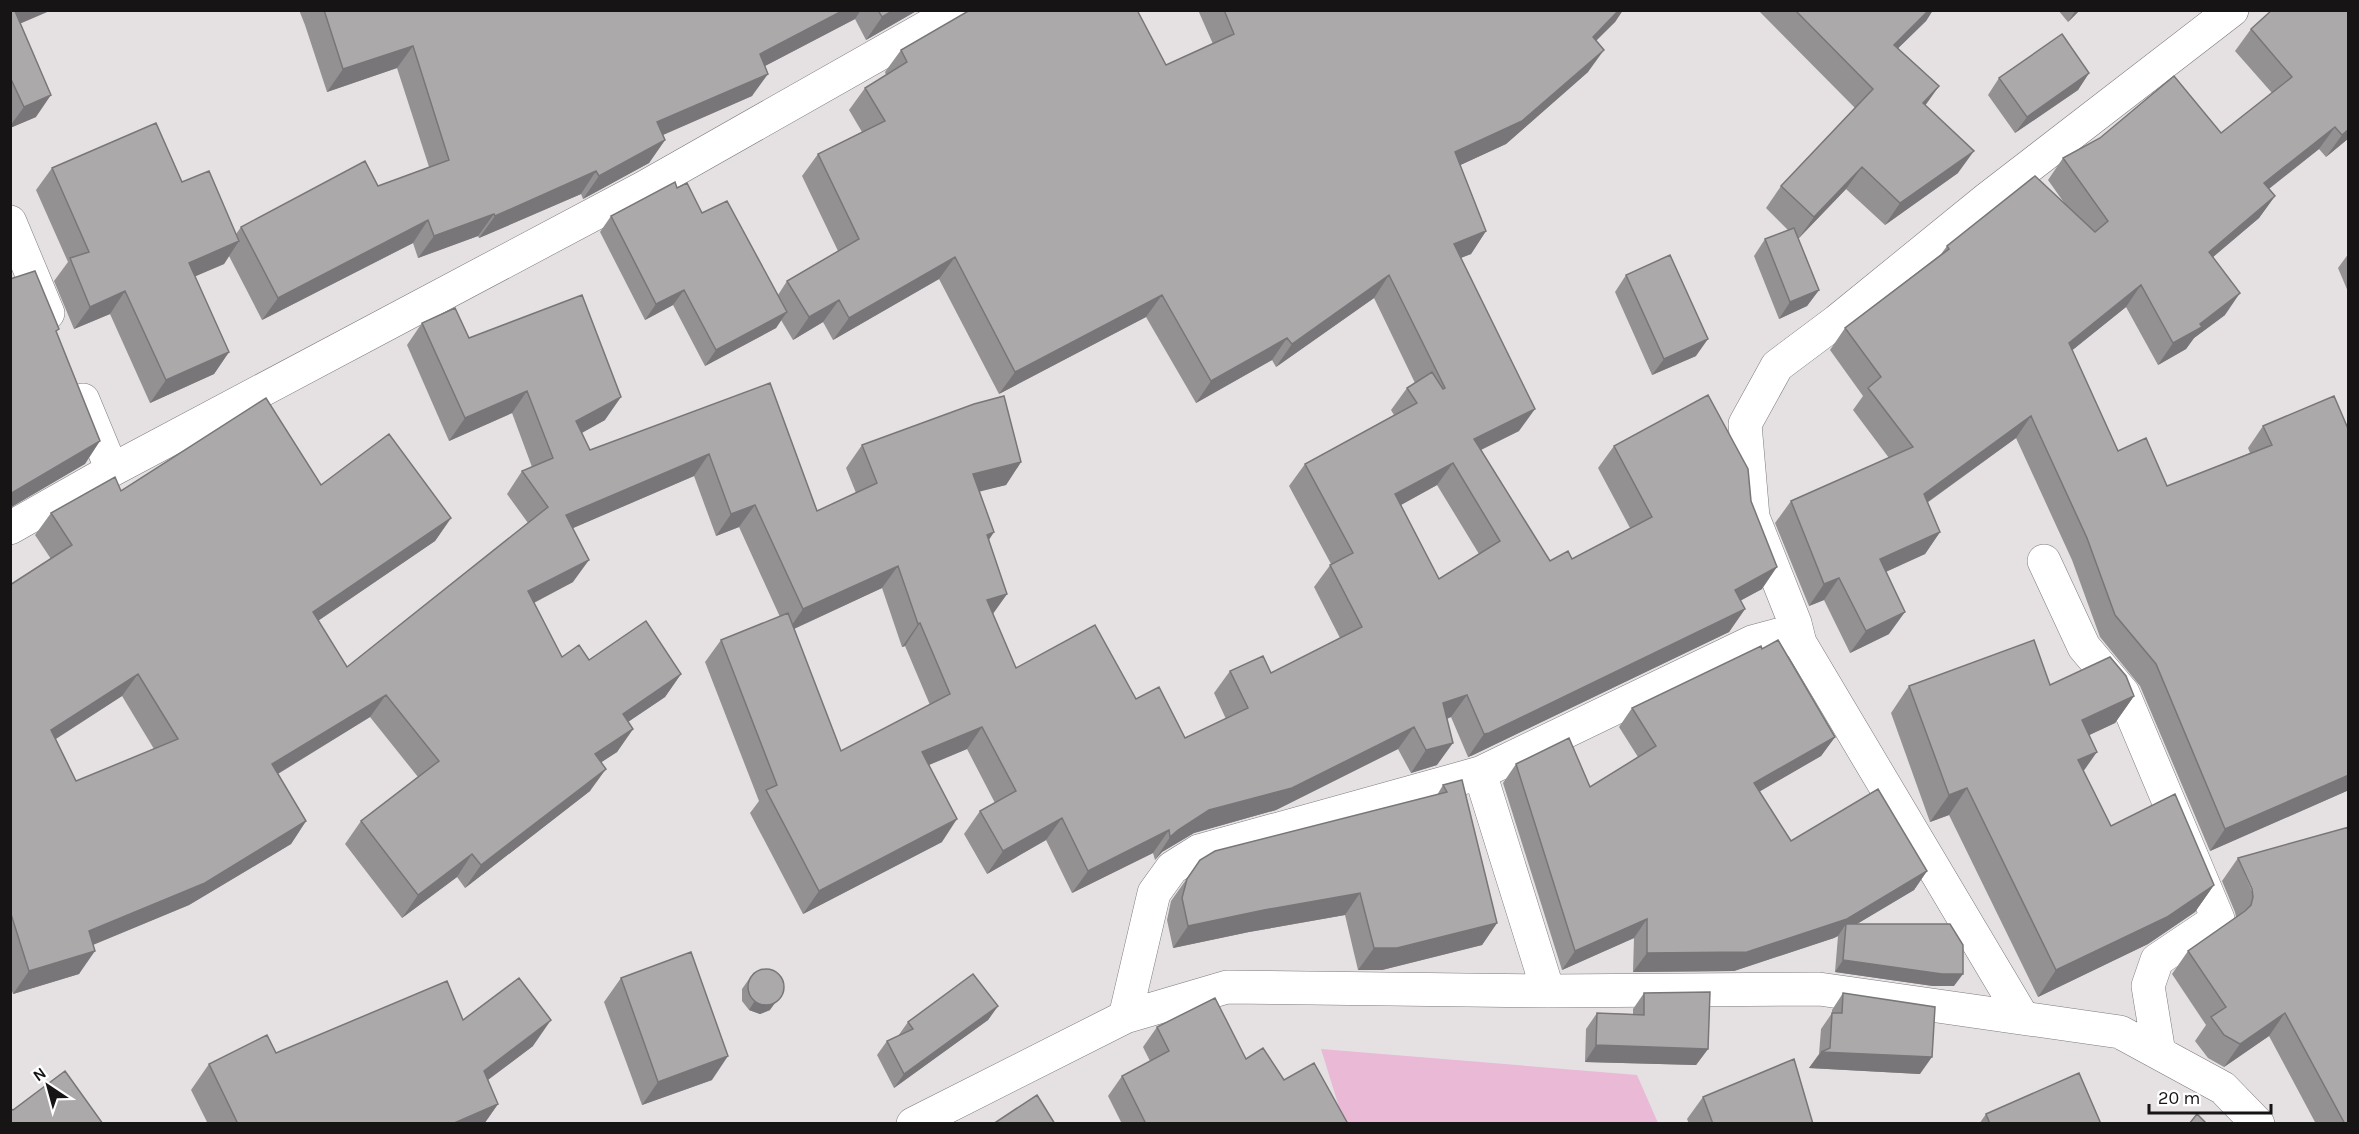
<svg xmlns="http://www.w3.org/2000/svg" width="2359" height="1134" viewBox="0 0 2359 1134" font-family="Karla,sans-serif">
	<rect width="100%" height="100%" fill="#e5e1e3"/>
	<path fill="#e9b9d5" d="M1321,1049L1637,1075L1658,1123H1344Z"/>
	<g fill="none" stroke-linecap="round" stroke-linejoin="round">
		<g stroke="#7d7a7c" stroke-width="34">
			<path id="street" d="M10,222L48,313
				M83,400L112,470
				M10,528L112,470L643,188L957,10
				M2044,561L2084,647L2123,693L2218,919L2157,960L2148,986L2159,1053
				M1480,773L1548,991
				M1125,1017L1154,893L1172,868L1199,851L1480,773L1752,642L1778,635L1800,643
				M2023,1018L1800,643L1795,623L1753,517L1745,424L1777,366L1837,321L1987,199L2232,10
				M913,1124L1125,1017L1227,987L1548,991L1819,989L2120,1032L2223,1088L2258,1124"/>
		</g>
		<use href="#street" stroke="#fff" stroke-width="33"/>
	</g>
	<path fill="#949193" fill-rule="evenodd" d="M10,10L21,24L36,117L10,128Z
		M299,10H918L866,40L855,19L765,66L752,96L663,135L665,140L649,163L583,199L581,194L479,238L478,236L418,258L413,243L262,320L229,256L224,264L195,276L229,352L214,374L150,403L110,314L74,329L54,281L68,262L36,190L52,168L182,182L236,234L241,227L378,186L429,167L397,68L327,92L305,25Z
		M1198,10H1623L1615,22L1596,41L1588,72L1506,144L1460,165L1486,231L1471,254L1460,258L1519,431L1481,450L1550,561L1572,559L1630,528L1598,468L1614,446L1762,589L1740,601L1745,609L1729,632L1473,755L1468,757L1451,717L1447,719L1437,765L1411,773L1398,749L1276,810L1194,833L1162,852L1155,860L1153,853L1072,893L1046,840L987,874L964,834L980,811L995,803L967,749L929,765L942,842L803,914L750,813L759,801L705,662L721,640L780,617L739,527L716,536L694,476L573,528V582L534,603L562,657L681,674L665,697L628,722L633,729L617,752L601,762L590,791L465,888L457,877L402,918L345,844L361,821L418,777L370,717L278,774L306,821L291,844L189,905L93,945L79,974L13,994L10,985V585L51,559L35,535L51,513L121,491L321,485L451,518L435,541L318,621L347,667L528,523L507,494L522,471L532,467L512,413L449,441L407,345L422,323L469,338L605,420L582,433L590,450L770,383L817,511L856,493L846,468L862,445L1021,462L1006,485L979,491L994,532L989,540L1007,594L993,614L1016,668L1136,699L1185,738L1226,719L1214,693L1230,671L1271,673L1340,638L1314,587L1331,564L1289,486L1305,464L1394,415L1391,410L1407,388L1415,383L1374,298L1276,367L1272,360L1196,403L1146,317L999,394L939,279L833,340L823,322L793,340L781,320L776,328L705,366L673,305L645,320L600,232L611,216L677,188L702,213L778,295L787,281L838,251L802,176L818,154L862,132L849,110L865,88L886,75L885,72L901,50L1166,65L1213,44ZM1437,485L1479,554L1439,579L1401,505ZM882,588L902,647L905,646L930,705L841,751L794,629ZM122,696L154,749L76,781L56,739Z
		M1758,10H1933L1926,21L1898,48L1939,86L1925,106L1958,173L1885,225L1846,189L1798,239L1819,290L1807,306L1779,319L1754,256L1765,239L1788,230L1766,208L1781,186L1855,108Z
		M2058,10H2080L2068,22Z
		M2349,10V138L2326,157L2319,149L2269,189L2275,196L2259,218L2213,257L2225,315L2194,338L2186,349L2158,365L2126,307L2072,350L2118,451L2167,486L2250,453L2248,448L2263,426L2334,396L2349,790L2210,851L2140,686L2100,637L2072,560L2016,438L1927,503L1940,532L1925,554L1886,572L1889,634L1850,653L1824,600L1809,606L1775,523L1791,501L1889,458L1853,410L1863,396L1830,350L1845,328L1941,254L1947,246L2065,204L2048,180L2063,158L2221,133L2272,93L2235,51L2251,29Z
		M2089,73L2078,90L2015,133L1988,95L1999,78Z
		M2349,253V294L2338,268Z
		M1626,275L1696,356L1652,375L1615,292Z
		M1762,649L1835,737L1821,756L1759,792L1791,841L1927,871L1914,890L1857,924L1954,986H1933L1835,972L1838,936L1834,938L1734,971L1633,972L1634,938L1562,970L1503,783L1516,764L1590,787L1638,757L1619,727L1632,708Z
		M2050,685L2134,696L2115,723L2089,735L2083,771L2111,826L2214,885L2195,912L2148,944L2038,997L1949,815L1930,822L1891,713L1909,686Z
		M1462,780L1497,923L1482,945L1382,970H1358L1345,915L1249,932L1173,948L1167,920L1171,901L1200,860L1437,795L1443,785Z
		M2238,858L2349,1124H2316L2269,1036L2224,1067L2208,1058L2195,1041L2206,1025L2172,974L2188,951L2236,917L2235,912L2222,881Z
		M754,972L770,1010L760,1014L749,1010L742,1001V989Z
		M621,978L712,1080L642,1105L604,1002Z
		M1644,993L1708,1049L1696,1065L1585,1062L1586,1029L1597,1013L1633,1014V1009Z
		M1843,993L1920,1074L1809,1068L1819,1054L1821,1029L1832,1013V1010Z
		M998,1006L988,1020L894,1088L877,1055L887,1041L898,1036L908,1022Z
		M463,1020L533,1046L488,1080L498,1104L484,1124H208L191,1090L209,1064Z
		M1157,1027L1246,1059L1284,1080L1348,1124H1122L1108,1096L1122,1076L1150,1061L1143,1047Z
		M1703,1097L1813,1124H1689L1687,1119Z
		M1986,1114L2101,1124H1979Z"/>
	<path fill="#787678" d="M17,10H52L10,28L15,11Z
		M844,10H861L855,19L744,77L760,54Z
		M894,10H918L866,40L882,17Z
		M1619,10H1623L1615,22L1577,59L1593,37Z
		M1929,10H1933L1926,21L1879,67L1894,45Z
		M2076,10H2080L2068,22Z
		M413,46L397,68L327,92L343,69Z
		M1604,50L1588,72L1506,144L1439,175L1455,152Z
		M2089,73L2078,90L2015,133L2027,117Z
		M768,74L752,96L642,144L657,122Z
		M1939,86L1923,108V103Z
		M51,95L36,117L10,128V126L24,107Z
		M2335,127L2319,149L2248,205L2264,183Z
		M2349,129V138L2326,157L2342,135Z
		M665,140L649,163L583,199L599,176Z
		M1974,151L1958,173L1885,225L1900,203Z
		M1862,167L1846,189L1798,239L1814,217Z
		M596,171L581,194L479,238L495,216Z
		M2275,196L2259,218L2193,274L2209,252Z
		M494,214L478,236L418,258L434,236Z
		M428,220L413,243L262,320L278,298Z
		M1486,231L1471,254L1438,267L1454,244Z
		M239,241L224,264L173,286L189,263Z
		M955,257L939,279L833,340L849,318Z
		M1389,275L1374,298L1276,367L1292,344Z
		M2141,285L2126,307L2054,365L2069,343Z
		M684,290L673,305L645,320L656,304Z
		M1819,290L1807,306L1779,319L1790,302Z
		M125,291L110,314L74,329L90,307Z
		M2240,293L2225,315L2194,338L2186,349L2158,365L2173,343Z
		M1162,295L1146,317L999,394L1015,372Z
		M839,300L823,322L793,340L809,317Z
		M787,312L776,328L705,366L716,350Z
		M1287,338L1272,360L1196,403L1211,381Z
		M1708,339L1696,356L1652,375L1664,359Z
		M229,352L214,374L150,403L166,380Z
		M527,391L512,413L449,441L465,418Z
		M621,397L605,420L561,444L576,421Z
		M1535,409L1519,431L1458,461L1474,439Z
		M2031,416L2016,438L1908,516L1924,494Z
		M100,441L85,464L10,508V494Z
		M709,454L694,476L550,538L566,515Z
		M1021,462L1006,485L958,497L973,474Z
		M1453,463L1437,485L1379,517L1395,494Z
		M755,505L739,527L716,536L731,514Z
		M451,518L435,541L297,635L313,612Z
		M994,532L978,555L987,535Z
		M1940,532L1925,554L1865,581L1880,559Z
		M589,560L573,582L512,614L528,591Z
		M898,566L882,588L787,632L803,609Z
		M1777,567L1762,589L1719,612L1735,590Z
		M1839,578L1824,600L1809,606L1824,584Z
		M1007,594L991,616L987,600Z
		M1745,609L1729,632L1473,755L1468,757L1484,734Z
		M1905,612L1889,634L1850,653L1866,631Z
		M920,623L905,646L902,647L918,624Z
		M138,674L122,696L35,752L51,730Z
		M681,674L665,697L607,736L623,714Z
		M386,695L370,717L256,787L272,764Z
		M1467,695L1451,717L1428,725L1443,703Z
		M2134,696L2115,723L2064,747L2082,720Z
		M982,727L967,749L907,774L922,752Z
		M1414,727L1398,749L1276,810L1194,833L1162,852L1155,860L1170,837L1178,830L1209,810Z
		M633,729L617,752L579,777L595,754Z
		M1835,737L1821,756L1741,802L1754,783Z
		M1453,743L1437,765L1411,773L1426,750Z
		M2097,752L2078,779V760Z
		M606,769L590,791L465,888L481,865Z
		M2349,775V790L2210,851L2225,829Z
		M1967,788L1949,815L1930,822L1949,795Z
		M1062,818L1046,840L987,874L1003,851Z
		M957,819L942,842L803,914L819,891Z
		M306,821L291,844L189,905L73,953L89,931Z
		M1169,830L1153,853L1072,893L1088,871Z
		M472,854L457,877L402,918L418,895Z
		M1927,871L1914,890L1845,931L1846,924L1838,936L1834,938L1734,971L1633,972L1647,953Z
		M2214,885L2195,912L2148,944L2038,997L2056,970Z
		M1360,893L1345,915L1249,932L1173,948L1188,926L1264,910Z
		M1647,919L1634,938L1562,970L1575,951Z
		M1497,923L1482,945L1382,970H1358L1374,948Z
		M95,951L79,974L13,994L29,971Z
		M1843,960L1963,974L1954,986H1933L1835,972Z
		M783,992L770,1010L760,1014L749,1010L754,1002Z
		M998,1006L988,1020L894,1088L904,1074Z
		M2285,1013L2269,1036L2224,1067L2240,1044Z
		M551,1020L533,1046L466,1096L484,1071Z
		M1596,1045L1708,1049L1696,1065L1585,1062Z
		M1821,1052L1932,1057L1920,1074L1809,1068Z
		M728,1056L712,1080L642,1105L658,1082Z
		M498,1104L484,1124H452Z"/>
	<path fill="#aca9ab" stroke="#787678" stroke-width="1.5" fill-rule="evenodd" d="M10,10H17L15,11L51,95L24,107L10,77Z
		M324,10H844L760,54L768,74L657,122L665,140L599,176L596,171L495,216L494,214L434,236L428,220L278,298L241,227L365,161L378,186L449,160L413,46L343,69Z
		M878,10H894L882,17Z
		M970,10H1137L1166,65L1234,34L1224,10H1619L1593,37L1604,50L1522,121L1455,152L1486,231L1454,244L1535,409L1474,439L1550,561L1568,551L1572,559L1652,517L1614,446L1708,395L1748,469L1751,501L1777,567L1735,590L1745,609L1489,733L1484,734L1467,695L1443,703L1453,743L1426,750L1414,727L1292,788L1209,810L1178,830L1170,837L1169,830L1088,871L1062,818L1003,851L980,811L1016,791L982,727L922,752L957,819L819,891L766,790L777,785L721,640L788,613L841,751L950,694L920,623L918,624L898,566L803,609L755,505L731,514L709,454L566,515L589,560L528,591L562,657L579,645L589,660L646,621L681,674L623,714L633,729L595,754L606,769L481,865L472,854L418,895L361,821L439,761L386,695L272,764L306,821L205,883L89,931L95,951L29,971L10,911V585L72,545L51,513L115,477L121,491L266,398L321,485L389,434L451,518L313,612L347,667L548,507L522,471L553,458L527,391L465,418L422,323L455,308L469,338L582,295L621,397L576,421L590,450L770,383L817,511L877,483L862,445L974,404L1004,396L1021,462L973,474L994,532L987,535L1007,594L987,600L1016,668L1095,625L1136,699L1159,687L1185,738L1248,708L1230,671L1263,656L1271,673L1362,627L1330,565L1353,553L1305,464L1417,403L1407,388L1432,372L1443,389L1445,388L1389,275L1292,344L1287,338L1211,381L1162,295L1015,372L955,257L849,318L839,300L809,317L787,281L859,239L818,154L885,121L865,88L907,62L901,50ZM1453,463L1500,541L1439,579L1395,494ZM138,674L178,739L76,781L51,730Z
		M1795,10H1929L1894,45L1939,86L1923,103L1974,151L1900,203L1862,167L1814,217L1781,186L1873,89Z
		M2272,10H2349V129L2342,135L2335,127L2264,183L2275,196L2209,252L2240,293L2200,324L2202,327L2173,343L2141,285L2069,343L2118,451L2146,438L2167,486L2272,445L2263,426L2334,396L2349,431V775L2225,829L2156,664L2115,615L2087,538L2031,416L1924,494L1940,532L1880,559L1905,612L1866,631L1839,578L1824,584L1791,501L1913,447L1868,388L1881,377L1845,328L1949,249L1947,246L2035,176L2095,232L2108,221L2063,158L2100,138L2174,76L2221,133L2292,77L2251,29Z
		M2062,34L2089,73L2027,117L1999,78Z
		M156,123L182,182L209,171L239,241L189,263L229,352L166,380L125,291L90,307L70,258L89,252L52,168Z
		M675,182L677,188L687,183L702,213L727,201L787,312L716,350L684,290L656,304L611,216Z
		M1794,228L1819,290L1790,302L1765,239Z
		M1670,255L1708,339L1664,359L1626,275Z
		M35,271L59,329L56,331L100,441L10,494V279Z
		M1778,640L1835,737L1754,783L1791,841L1878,789L1927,871L1847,919L1747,952L1647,953V919L1575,951L1516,764L1569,738L1590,787L1656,746L1632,708L1761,646L1762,649Z
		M2034,640L2050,685L2110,657L2126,676L2134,696L2082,720L2097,752L2078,760L2111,826L2175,794L2214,885L2167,917L2056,970L1967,788L1949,795L1909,686Z
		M1462,780L1497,923L1397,948H1374L1360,893L1264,910L1188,926L1182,898L1187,879L1200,860L1215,851L1447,792L1443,785Z
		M2349,827V1124H2345L2285,1013L2240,1044L2224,1035L2211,1017L2226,1007L2188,951L2245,911L2251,905L2253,897L2252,889L2238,858Z
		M1846,924H1950L1963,945V974H1942L1843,960Z
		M691,952L728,1056L658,1082L621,978Z
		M748 987a18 18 0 1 1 36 0a18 18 0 1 1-36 0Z
		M973,974L998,1006L904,1074L887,1041L913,1029L908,1022Z
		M519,978L551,1020L484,1071L498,1104L452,1124H238L209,1064L267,1035L276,1053L447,981L463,1020Z
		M1710,992L1708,1049L1596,1045L1597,1013L1644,1015V993Z
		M1843,993L1935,1007L1932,1057L1821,1052L1830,1048L1832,1013H1842Z
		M1215,998L1246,1059L1263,1048L1284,1080L1314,1063L1348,1124H1146L1122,1076L1169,1051L1157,1027Z
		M1794,1059L1813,1124H1713L1703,1097Z
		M65,1071L103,1124H10V1108L13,1110Z
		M2079,1073L2101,1124H1990L1986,1114Z
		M1037,1095L1055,1124H993Z
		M2197,1114L2207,1124H2189Z"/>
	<rect width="2359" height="1134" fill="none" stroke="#161415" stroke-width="24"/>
	<g transform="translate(48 1086) rotate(324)" stroke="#ffffff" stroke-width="4.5" paint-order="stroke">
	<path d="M0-4.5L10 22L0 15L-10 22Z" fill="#161415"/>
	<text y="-9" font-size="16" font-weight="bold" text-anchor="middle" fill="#161415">N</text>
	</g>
	<path d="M2149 1104v9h122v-9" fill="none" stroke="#161415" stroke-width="3"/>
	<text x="2158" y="1104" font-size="18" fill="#161415" stroke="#ffffff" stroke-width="4.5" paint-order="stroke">20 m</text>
</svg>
